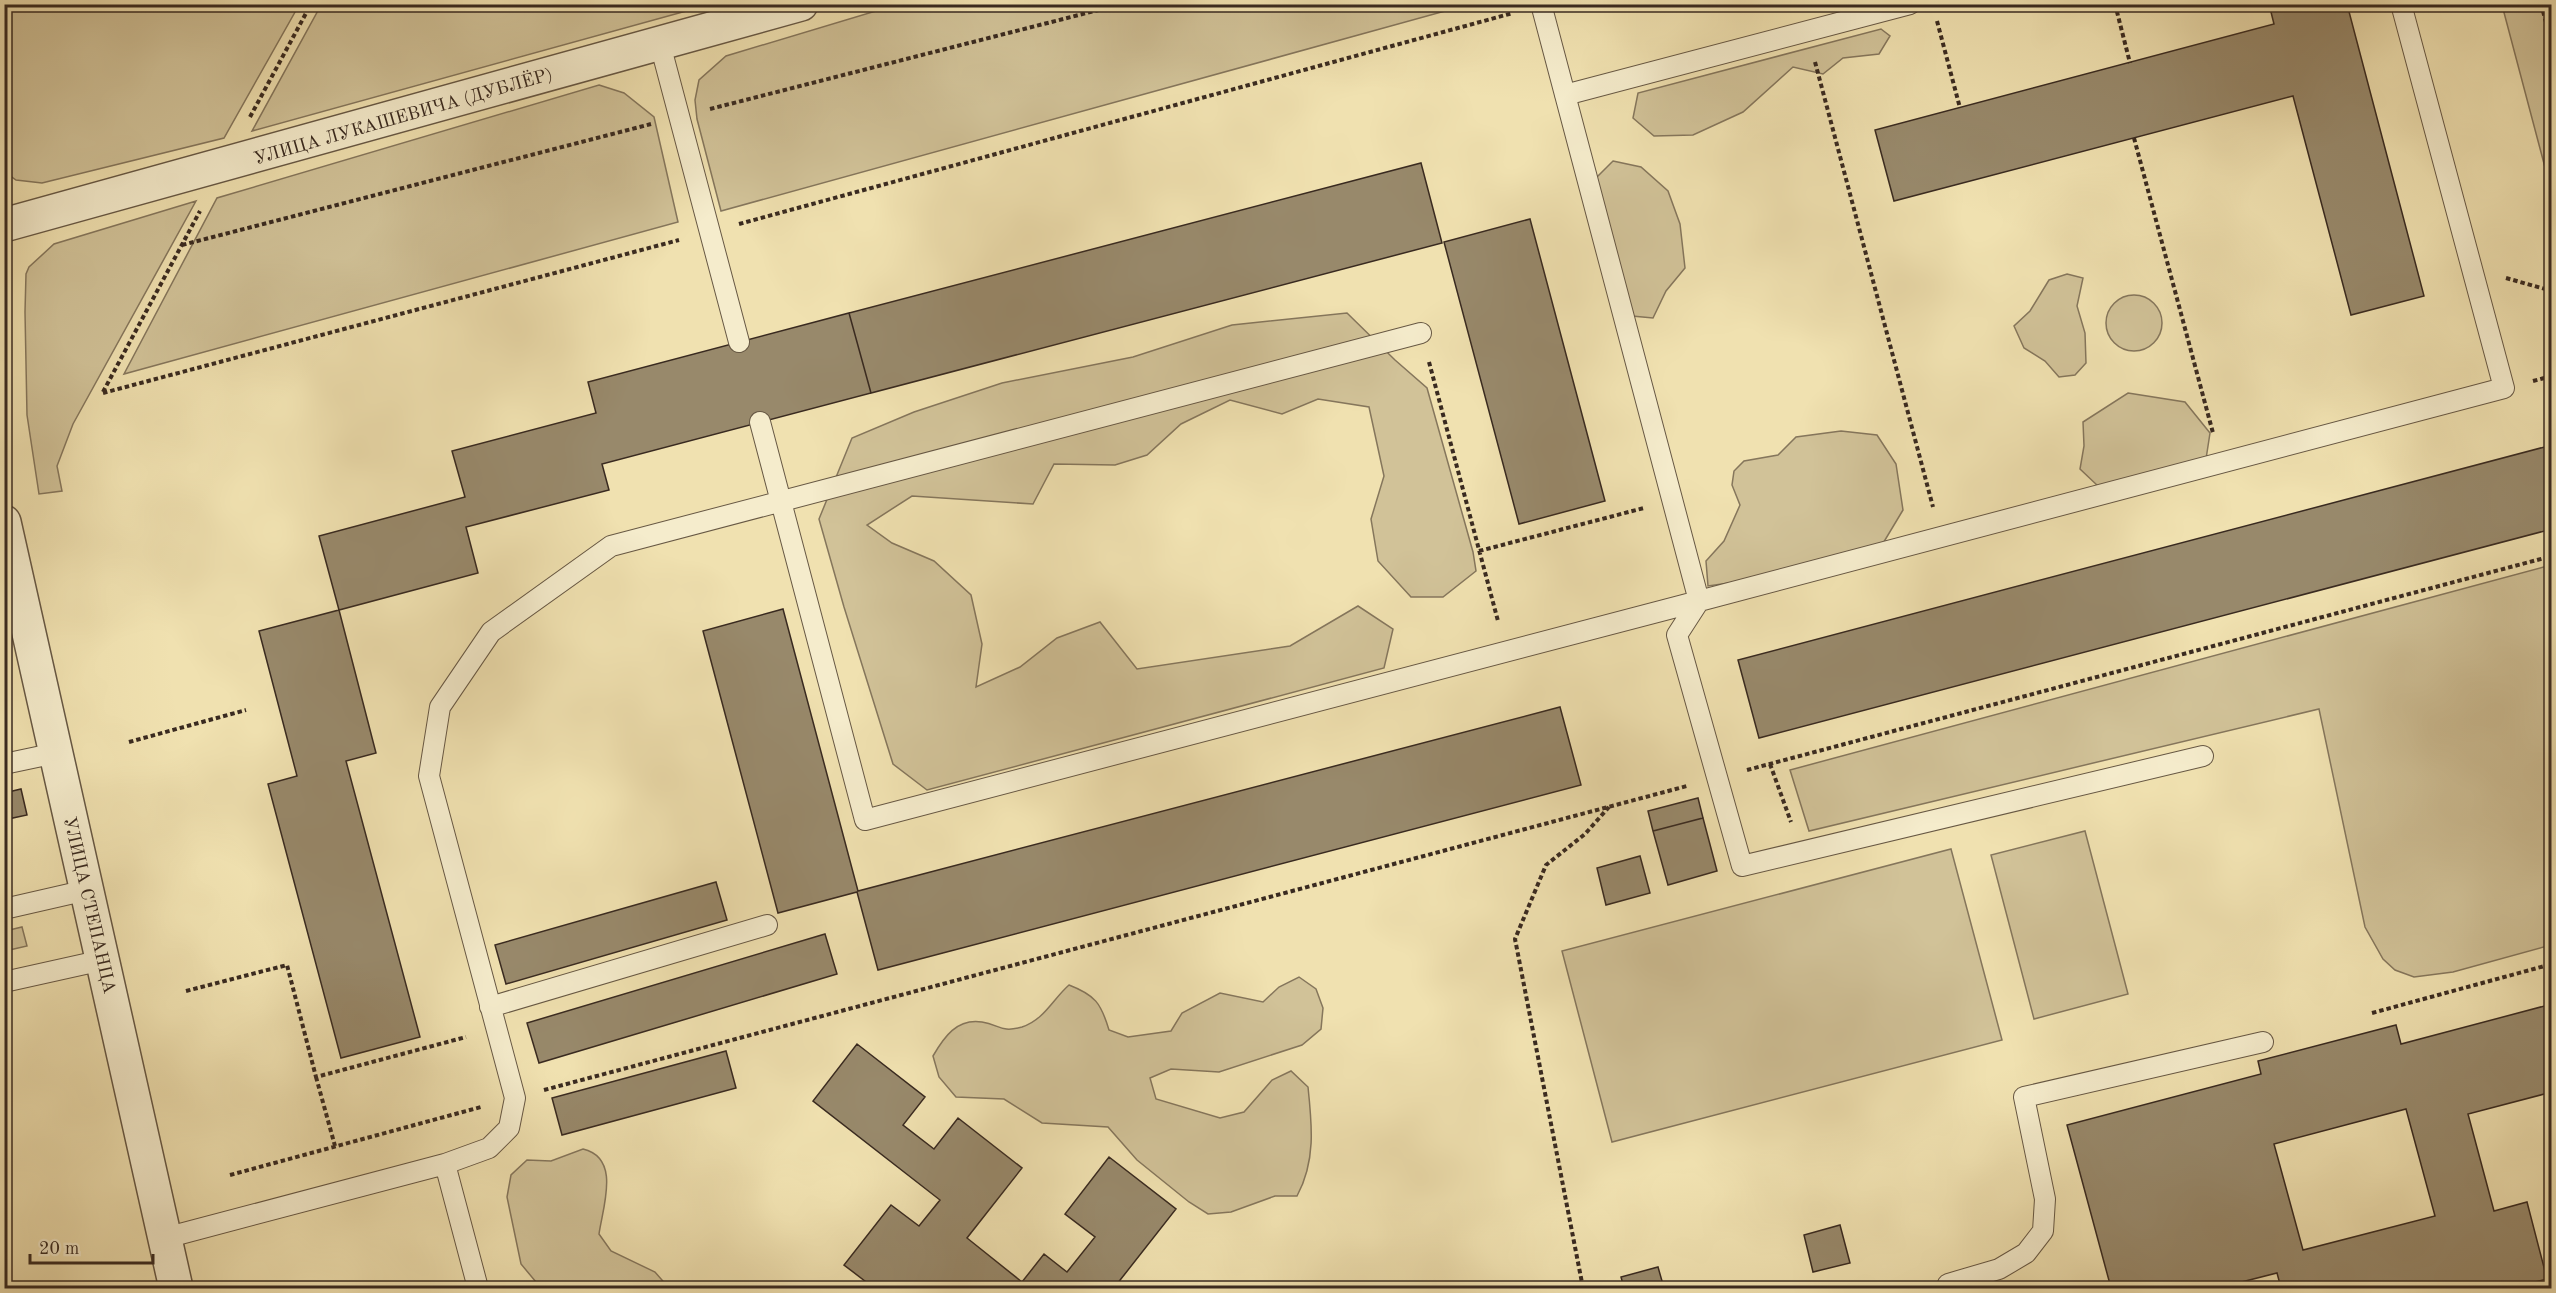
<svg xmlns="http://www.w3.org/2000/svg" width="2556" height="1293" font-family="'Old Standard TT',serif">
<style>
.green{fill:#d1c298;stroke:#85765c;stroke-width:1.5}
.building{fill:#98896b;stroke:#392a20;stroke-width:1.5;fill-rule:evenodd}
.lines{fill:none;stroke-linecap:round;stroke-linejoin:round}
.service-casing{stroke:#675844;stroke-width:22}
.tertiary-casing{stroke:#675844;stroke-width:36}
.path{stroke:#392a20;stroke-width:4;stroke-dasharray:4.5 3;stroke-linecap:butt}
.service{stroke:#f5eccc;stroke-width:20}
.tertiary{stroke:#f5eccc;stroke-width:33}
.labels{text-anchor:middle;stroke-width:4.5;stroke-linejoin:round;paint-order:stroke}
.street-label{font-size:18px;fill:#392a20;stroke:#f5eccc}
</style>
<rect width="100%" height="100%" fill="#f0e1b0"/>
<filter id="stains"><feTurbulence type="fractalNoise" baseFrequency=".00333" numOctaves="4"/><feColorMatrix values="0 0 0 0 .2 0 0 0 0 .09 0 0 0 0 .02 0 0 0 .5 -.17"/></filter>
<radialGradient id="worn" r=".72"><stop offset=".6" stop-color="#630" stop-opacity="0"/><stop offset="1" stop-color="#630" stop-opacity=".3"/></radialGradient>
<path class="green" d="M899,4H1467V5L721,211L697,119L695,100L699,80L726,56Z
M4,5L5,4L299,5L224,138L42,183L16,180L5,172Z
M321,5V4L708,5L252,131Z
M2502,5H2551V190Z
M1881,29L1890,36L1879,54L1843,58L1823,74L1793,67L1743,112L1693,135L1654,136L1633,118L1638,93Z
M599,85L624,93L654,117L678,222L124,374L217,198Z
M1613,161L1641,167L1668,191L1680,224L1685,268L1666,291L1653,318L1632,316L1596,178Z
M196,201L73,424L57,466L62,491L39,494L27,415L25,312L26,274L29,267L54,244Z
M2067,274L2083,278L2077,306L2085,333L2086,363L2075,375L2059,377L2045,361L2024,348L2014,326L2030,311L2049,280Z
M2106 323a28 28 0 1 1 56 0a28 28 0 1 1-56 0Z
M1347,313L1395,360L1427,388L1473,552L1476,571L1443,597H1411L1378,561L1371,519L1384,476L1369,407L1318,399L1282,414L1230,400L1181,424L1147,455L1115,465L1054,464L1033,504L912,496L867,525L892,543L934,561L971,595L982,644L976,687L1020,667L1057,638L1100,622L1137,669L1290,646L1358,606L1393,629L1384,668L927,790L893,764L844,607L819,519L852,438L914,412L1002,383L1133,357L1232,325Z
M2128,393L2185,402L2210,433L2206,459L2099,487L2080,469L2084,446L2083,422Z
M1841,431L1877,435L1896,464L1903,510L1882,545L1736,582L1708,586L1706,561L1724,541L1740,505L1732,485L1734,471L1744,461L1778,455L1796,437Z
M2551,565V945L2453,972L2414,977L2395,970L2383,959L2365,927L2319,709L1809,831L1790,770Z
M2085,831L2128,994L2034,1019L1991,855Z
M1951,849L2002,1040L1612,1142L1562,951Z
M22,927L27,946L5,951V931Z
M1299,977L1316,989L1323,1008L1321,1029L1302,1045L1219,1072L1171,1069L1150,1078L1156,1099L1220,1118L1244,1112L1272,1080L1291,1071L1308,1087C1312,1125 1316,1161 1297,1196H1275L1231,1212L1208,1214L1189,1202L1137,1160L1108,1127L1042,1123L1004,1099L956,1097L939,1077L933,1056C944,1037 957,1018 982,1022C1000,1025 1001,1033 1022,1027C1044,1020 1053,999 1069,985C1095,995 1101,1003 1109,1030L1128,1037L1171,1031L1182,1013L1220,993L1263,1002L1279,987Z
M583,1149C621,1158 603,1206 599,1234L611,1251L655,1272L669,1288H541L521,1264L507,1197L511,1175L527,1160L551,1161Z"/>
<path class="building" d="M2269,4H2347L2424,296L2351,315L2293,96L1894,201L1875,130L2274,24Z
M1421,163L1442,243L871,393L849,313Z
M1530,219L1605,501L1519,524L1444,242Z
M849,313L871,393L602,464L609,490L466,527L478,573L339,610L319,536L465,497L452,451L596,413L588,382Z
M2552,445V529L1759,738L1738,660Z
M783,609L858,891L1560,707L1581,785L878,970L857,892L778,913L703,631Z
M339,610L376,753L346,761L420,1037L341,1058L268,784L297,776L259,631Z
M21,789L27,815L8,819L4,793Z
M1698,798L1703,818L1653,831L1648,811Z
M1703,818L1717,871L1668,885L1653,831Z
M1640,856L1650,893L1606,905L1597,868Z
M716,882L727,920L506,984L495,945Z
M825,934L837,974L539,1063L527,1023Z
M2552,1004V1092L2468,1114L2494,1211L2527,1202L2547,1279L2511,1288H2281L2277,1273L2218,1288H2111L2067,1125L2261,1074L2258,1061L2396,1025L2401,1044ZM2406,1109L2435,1216L2303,1250L2274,1144Z
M857,1044L925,1097L903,1125L934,1149L958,1118L1022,1168L967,1238L1022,1282L1044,1254L1067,1272L1095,1237L1065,1214L1109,1157L1176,1209L1117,1284L1122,1288H874L844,1265L891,1205L919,1226L940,1200L813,1101Z
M726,1051L736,1088L562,1135L552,1098Z
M1840,1225L1850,1263L1813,1272L1804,1235Z
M1658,1267L1664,1288H1624L1621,1277Z"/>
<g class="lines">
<defs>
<path id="service" d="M1541,4L1699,601L2504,388L2401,4
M660,44L739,342
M1565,95L1910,4
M760,422L865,820L1699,601
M1699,601L1677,635L1742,866L2203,756
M4,764L56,753
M4,909L87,890
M4,982L103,960
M490,1007L767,925
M445,1164L478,1288
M165,1238L445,1164L489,1148L509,1128L515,1098L429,776L440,707L491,632L611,546L1421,333
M1949,1288L1948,1284L1999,1269L2026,1253L2043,1231L2045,1199L2024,1097L2263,1042"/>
<path id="tertiary" d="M4,225L801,4
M4,522L176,1288"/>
</defs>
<use href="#service" class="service-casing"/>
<use href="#tertiary" class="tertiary-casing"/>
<path class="path" d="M2115,4L2130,63
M2541,4L2552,44
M1940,9L1958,4
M1937,21L1960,108
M1815,62L1933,507
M710,109L1122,4
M250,117L311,4
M2134,138L2213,433
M739,224L1513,13
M182,245L651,124
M2506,278L2552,291
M1429,362L1498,621
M2533,381L2552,376
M103,392L200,211
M103,393L679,240
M1479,551L1644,508
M129,742L246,710
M1770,764L1791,822
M1747,770L2552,556
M186,991L287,965L316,1077L466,1037
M2372,1013L2552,964
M316,1077L335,1146
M544,1090L1687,786
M230,1175L481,1107
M1583,1288L1515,939L1546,865L1585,834L1609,807"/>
<use href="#service" class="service"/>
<use href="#tertiary" class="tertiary"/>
</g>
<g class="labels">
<g class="street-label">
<text transform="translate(403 116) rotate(-16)" y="6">УЛИЦА ЛУКАШЕВИЧА (ДУБЛЁР)</text>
<text transform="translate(90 905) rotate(77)" y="6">УЛИЦА СТЕПАНЦА</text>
</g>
</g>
<rect width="2556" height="1293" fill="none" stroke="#f0e1b0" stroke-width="24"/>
<rect x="6" y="6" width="2544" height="1281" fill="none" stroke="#392a20" stroke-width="3"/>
<rect x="12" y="12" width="2532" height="1269" fill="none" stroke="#392a20" stroke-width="1.5"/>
<path d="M30 1254v9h123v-9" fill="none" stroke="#392a20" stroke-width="3"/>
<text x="39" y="1254" font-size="18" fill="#392a20" stroke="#f5eccc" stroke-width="4.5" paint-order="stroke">20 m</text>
<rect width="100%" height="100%" filter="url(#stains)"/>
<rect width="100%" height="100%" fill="url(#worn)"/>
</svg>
